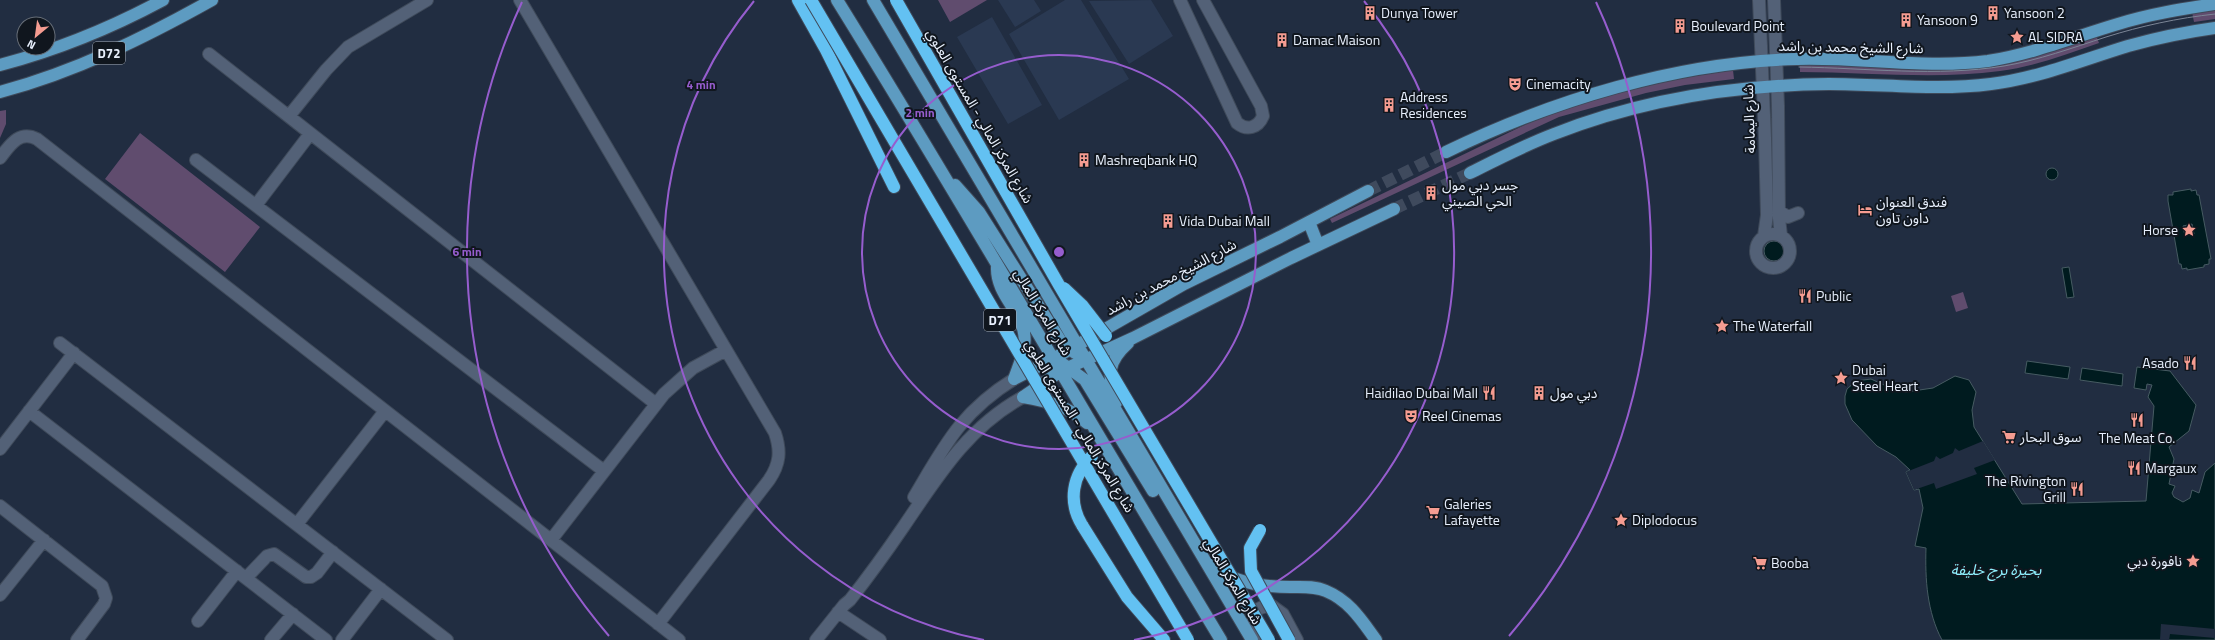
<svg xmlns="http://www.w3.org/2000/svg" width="2215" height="640" font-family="'Titillium Web','Noto Sans Arabic',sans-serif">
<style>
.built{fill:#2a3952}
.green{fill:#604c6e}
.water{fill:#001b1f;stroke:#465b62;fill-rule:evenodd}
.pier{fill:#212d41}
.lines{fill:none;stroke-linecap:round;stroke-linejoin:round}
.major-tunnel{stroke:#3f4a5d;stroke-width:12;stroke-dasharray:12 6;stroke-linecap:butt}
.minor-casing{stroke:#3f4a5a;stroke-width:14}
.major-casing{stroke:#3f4a5a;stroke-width:14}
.highway-casing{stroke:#3f4a5a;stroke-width:14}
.minor{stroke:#536177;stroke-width:12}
.major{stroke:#5d9bc1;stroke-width:12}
.highway{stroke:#63c1f2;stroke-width:12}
.tram{stroke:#7b8596;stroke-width:1}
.highway-bridge-casing{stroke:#3f4a5a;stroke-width:14;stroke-linecap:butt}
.highway-bridge{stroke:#63c1f2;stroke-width:12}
.ring{fill:none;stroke:#965dce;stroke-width:2}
.labels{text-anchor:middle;stroke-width:4;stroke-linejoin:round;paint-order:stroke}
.shield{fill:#10161e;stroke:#a7afba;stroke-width:1}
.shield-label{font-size:13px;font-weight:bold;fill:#e8f0fd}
.poi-label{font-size:14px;fill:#e8f0fd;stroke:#10161e;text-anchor:start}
.street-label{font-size:14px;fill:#e8f0fd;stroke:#10161e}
.water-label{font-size:15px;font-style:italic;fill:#8ff0fe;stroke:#10161e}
.centre{fill:#965dce;stroke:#10161e;stroke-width:2}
.ring-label{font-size:12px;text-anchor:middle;font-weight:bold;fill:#965dce;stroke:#10161e;stroke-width:4;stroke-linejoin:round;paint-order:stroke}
</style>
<rect width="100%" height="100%" fill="#212d41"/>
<path class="built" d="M998,0H1034L1041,11L1015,27Z
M1065,0H1081L1129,79L1059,120L1009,34Z
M1151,0L1173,36L1129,64L1089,1Z
M992,17L1042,105L1008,124L957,37Z"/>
<path class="green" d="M938,0H987L950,22Z
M2215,10V19L2194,22L2192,12Z
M2096,35L2099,43C2067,54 2034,67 2000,71C1934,80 1867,72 1800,72V62L1928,68Z
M1733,70L1734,79L1685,85L1646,93L1559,117L1332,223L1330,219L1543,116L1584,101L1657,82Z
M6,110V124L0,138V111Z
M140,133L260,227L225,272L105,179Z
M1963,292L1968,308L1956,312L1951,296Z"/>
<path class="water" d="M2046 174a6 6 0 1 1 12 0a6 6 0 1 1-12 0Z
M2191,189V191L2196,190L2197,195H2199L2211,259H2209V264L2204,265V267L2187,270V268L2182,269L2181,264H2179L2168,201V195H2173V192ZM2192,224L2194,234L2185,236L2183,226Z
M1764 251a10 10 0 1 1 20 0a10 10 0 1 1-20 0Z
M2069,267L2074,297L2067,298L2062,268Z
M2027,361L2070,367L2068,379L2025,373Z
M2137,367L2170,371L2196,405L2189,431L2169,447L2174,459L2169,484L2175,486L2172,493L2174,497L2183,502L2190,498L2192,490L2199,493L2205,472L2215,463V640H1942C1927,612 1925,579 1926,548L1915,546L1923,508L1919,489L1914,490L1906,472L1910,470L1896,457L1877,446L1852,420L1845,404V396L1847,389L1856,381L1871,379L1895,390L1906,392L1933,388L1955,376L1969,380L1976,392L1972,410L1974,427L2022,504L2146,501L2154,406L2148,397L2152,385L2147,384L2146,390L2134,388Z
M2082,368L2123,374L2122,386L2080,380Z"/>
<path class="pier" d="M1983,441L1995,460L1974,468L1977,474L1936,489L1934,483L1914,490L1906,472L1934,461L1936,456L1940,459L1953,453L1955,448L1959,451Z
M2161,624L2215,629V638L2170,634L2169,640H2160Z"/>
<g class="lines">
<path class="major-tunnel" d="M1368,191L1446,152
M1394,209L1470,173"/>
<defs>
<path id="minor" d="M520,0L775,433C781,451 780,464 769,480L658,624
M1180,0L1237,123C1247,131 1258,128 1263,116L1261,106L1203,0
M1759,0L1765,138L1767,215L1764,236
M1774,0L1778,106L1779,218L1781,236
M209,54L656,404
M289,116L326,70L348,47L427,0
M0,158C10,145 19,130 37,139L679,640
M196,160L604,471
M256,205L310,134
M1779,211L1788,217L1798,213
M1756 251a17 17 0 1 1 34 0a17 17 0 1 1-34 0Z
M60,343L447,640
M29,411L326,640
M0,449L74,353
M914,497C945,445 961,412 1014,379
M0,506L102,586L106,598L104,604L77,640
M297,524L385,411
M551,540L664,394L693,368L726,350
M246,578L267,556L274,554L306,577H311L317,573L333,552
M0,595L44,540
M838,612L880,640
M198,621L237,571
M271,640L293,614
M342,640L381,589
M816,640L844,605L850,600C869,576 887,551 904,526C938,476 968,427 1023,397
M1256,640C1250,623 1248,606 1272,606L1283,614L1297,640"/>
<path id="major" d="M837,0C968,211 1092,427 1221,640
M873,0L1252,640
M0,65C57,50 111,28 163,0
M0,92C75,72 144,38 212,0
M1446,152C1553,100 1678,62 1797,59C1861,57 1925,69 1988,61C2033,54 2074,37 2118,24C2150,14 2182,9 2215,4
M1470,173C1498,159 1525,145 1554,134C1643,99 1734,85 1829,84C1884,84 1937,91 1991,84C2039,78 2082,60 2128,46C2157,38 2186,32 2215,28
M955,185L979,212L1060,340L1075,353
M1309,222L1318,245
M997,267C996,294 1020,309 1024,333C1027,348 1019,365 1014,379
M1063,364L1085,380L1153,491
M1014,379L1053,359L1184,284L1280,237L1368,191
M1023,397L1061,371L1133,338L1291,258L1394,209
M1023,397C1047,401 1068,406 1087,423
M1116,403C1109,375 1105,364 1128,343
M1208,564C1231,582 1261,587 1290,587C1302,587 1315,586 1326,591C1350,601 1362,621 1376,640"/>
<path id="highway" d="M798,0L826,50L894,187
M1082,525L1127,597L1164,640"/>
</defs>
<use href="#minor" class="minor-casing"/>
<use href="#major" class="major-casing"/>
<use href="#highway" class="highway-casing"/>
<use href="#minor" class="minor"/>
<use href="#major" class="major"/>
<use href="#highway" class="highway"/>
<path class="tram" d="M1799,67C1867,68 1937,77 2004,66C2039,60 2072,48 2106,37C2141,26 2178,18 2215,14"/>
<defs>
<path id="highway-bridge" d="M811,0L1188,640
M896,0L1059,285L1269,640
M1064,288L1082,305L1106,336
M1082,525C1068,502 1072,475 1092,456
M1260,530L1250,548L1251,571L1289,640"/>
</defs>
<use href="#highway-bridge" class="highway-bridge-casing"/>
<use href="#highway-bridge" class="highway-bridge"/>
</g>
<g class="ring">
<circle cx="1059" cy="252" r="197"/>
<path d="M984 640A395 395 0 0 1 754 1M1364 1A395 395 0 0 1 1134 640"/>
<path d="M609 636A592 592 0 0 1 522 2M1596 2A592 592 0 0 1 1509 636"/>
</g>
<defs>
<symbol id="building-bare" viewBox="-9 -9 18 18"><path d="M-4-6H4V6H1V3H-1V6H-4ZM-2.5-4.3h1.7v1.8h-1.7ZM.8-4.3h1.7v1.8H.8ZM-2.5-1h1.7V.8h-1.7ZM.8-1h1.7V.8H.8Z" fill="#f59c91" stroke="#10161e" stroke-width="2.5" paint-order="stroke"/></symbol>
<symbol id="sight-bare" viewBox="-9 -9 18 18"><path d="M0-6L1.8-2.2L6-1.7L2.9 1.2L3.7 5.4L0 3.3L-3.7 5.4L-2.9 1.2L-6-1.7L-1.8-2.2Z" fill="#f59c91" stroke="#10161e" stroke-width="2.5" paint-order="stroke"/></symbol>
<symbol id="theatre-bare" viewBox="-9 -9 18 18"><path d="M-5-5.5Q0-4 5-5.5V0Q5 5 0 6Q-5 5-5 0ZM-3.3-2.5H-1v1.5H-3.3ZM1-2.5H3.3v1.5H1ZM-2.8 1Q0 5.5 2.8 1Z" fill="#f59c91" stroke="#10161e" stroke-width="2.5" paint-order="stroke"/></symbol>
<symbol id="hotel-bare" viewBox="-9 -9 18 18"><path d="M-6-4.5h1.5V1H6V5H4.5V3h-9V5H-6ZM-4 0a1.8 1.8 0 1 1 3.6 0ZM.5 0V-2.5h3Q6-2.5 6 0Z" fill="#f59c91" stroke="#10161e" stroke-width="2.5" paint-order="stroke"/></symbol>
<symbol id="restaurant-bare" viewBox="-9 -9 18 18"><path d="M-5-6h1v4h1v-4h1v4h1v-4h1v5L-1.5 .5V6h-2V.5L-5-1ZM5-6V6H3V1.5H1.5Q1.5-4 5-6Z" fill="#f59c91" stroke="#10161e" stroke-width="2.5" paint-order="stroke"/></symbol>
<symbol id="supermarket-bare" viewBox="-9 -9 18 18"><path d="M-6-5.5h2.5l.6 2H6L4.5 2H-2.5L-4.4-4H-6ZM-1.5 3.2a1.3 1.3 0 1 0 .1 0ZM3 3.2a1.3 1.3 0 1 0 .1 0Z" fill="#f59c91" stroke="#10161e" stroke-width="2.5" paint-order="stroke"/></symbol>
</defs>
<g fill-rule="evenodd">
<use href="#building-bare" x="1360" y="3" width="20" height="20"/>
<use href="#building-bare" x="1983" y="3" width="20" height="20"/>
<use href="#building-bare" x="1896" y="10" width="20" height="20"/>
<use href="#building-bare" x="1670" y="16" width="20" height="20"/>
<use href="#sight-bare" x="2007" y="27" width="20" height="20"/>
<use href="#building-bare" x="1272" y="30" width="20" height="20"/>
<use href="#theatre-bare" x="1505" y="74" width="20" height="20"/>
<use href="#building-bare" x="1379" y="95" width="20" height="20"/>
<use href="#building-bare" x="1074" y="150" width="20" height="20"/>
<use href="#building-bare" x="1421" y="183" width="20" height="20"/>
<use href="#hotel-bare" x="1855" y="200" width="20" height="20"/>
<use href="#building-bare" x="1158" y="211" width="20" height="20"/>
<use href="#sight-bare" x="2179" y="220" width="20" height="20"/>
<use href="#restaurant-bare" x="1795" y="286" width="20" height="20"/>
<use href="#sight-bare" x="1712" y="316" width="20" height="20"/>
<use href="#restaurant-bare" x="2180" y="353" width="20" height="20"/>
<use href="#sight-bare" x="1831" y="368" width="20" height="20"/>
<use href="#restaurant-bare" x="1479" y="383" width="20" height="20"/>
<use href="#building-bare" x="1529" y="383" width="20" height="20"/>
<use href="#theatre-bare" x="1401" y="406" width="20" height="20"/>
<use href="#restaurant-bare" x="2127" y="410" width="20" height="20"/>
<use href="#supermarket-bare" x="1999" y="427" width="20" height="20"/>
<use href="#restaurant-bare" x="2124" y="458" width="20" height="20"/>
<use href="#restaurant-bare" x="2067" y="479" width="20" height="20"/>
<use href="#supermarket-bare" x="1423" y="502" width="20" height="20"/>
<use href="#sight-bare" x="1611" y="510" width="20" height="20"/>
<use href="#sight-bare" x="2183" y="551" width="20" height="20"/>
<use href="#supermarket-bare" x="1750" y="553" width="20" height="20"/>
</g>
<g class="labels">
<g class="shield">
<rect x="93" y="42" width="32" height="22" rx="3"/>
<rect x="984" y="309" width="32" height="22" rx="3"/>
</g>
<g class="shield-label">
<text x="109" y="58">D72</text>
<text x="1000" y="325">D71</text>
</g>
<g class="poi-label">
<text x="1381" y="18">Dunya Tower</text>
<text x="2004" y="18">Yansoon 2</text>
<text x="1917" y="25">Yansoon 9</text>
<text x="1691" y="31">Boulevard Point</text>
<text x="2028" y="42">AL SIDRA</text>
<text x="1293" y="45">Damac Maison</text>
<text x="1526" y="89">Cinemacity</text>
<text x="1400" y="102">Address<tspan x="1400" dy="16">Residences</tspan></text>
<text x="1095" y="165">Mashreqbank HQ</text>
<text x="1442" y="190">جسر دبي مول<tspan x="1442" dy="16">الحي الصيني</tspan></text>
<text x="1876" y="207">فندق العنوان<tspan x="1876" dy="16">داون تاون</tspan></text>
<text x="1179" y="226">Vida Dubai Mall</text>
<text x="2178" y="235" text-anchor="end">Horse</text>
<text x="1816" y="301">Public</text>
<text x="1733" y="331">The Waterfall</text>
<text x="2179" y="368" text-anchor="end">Asado</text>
<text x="1852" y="375">Dubai<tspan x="1852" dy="16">Steel Heart</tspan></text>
<text x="1478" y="398" text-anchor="end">Haidilao Dubai Mall</text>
<text x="1550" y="398">دبي مول</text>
<text x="1422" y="421">Reel Cinemas</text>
<text x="2020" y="442">سوق البحار</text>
<text x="2137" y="443" text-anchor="middle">The Meat Co.</text>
<text x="2145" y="473">Margaux</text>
<text x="2066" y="486" text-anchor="end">The Rivington<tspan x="2066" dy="16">Grill</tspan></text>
<text x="1444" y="509">Galeries<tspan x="1444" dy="16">Lafayette</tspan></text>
<text x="1632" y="525">Diplodocus</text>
<text x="2182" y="566" text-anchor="end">نافورة دبي</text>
<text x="1771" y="568">Booba</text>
</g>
<g class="street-label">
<text transform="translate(1851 47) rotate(1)" y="5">شارع الشيخ محمد بن راشد</text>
<text transform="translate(980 116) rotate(60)" y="5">شارع المركز المالي - المستوى العلوي</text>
<text transform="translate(1749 119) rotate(-92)" y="5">شارع اليمامة</text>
<text transform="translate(1171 277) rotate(-28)" y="5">شارع الشيخ محمد بن راشد</text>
<text transform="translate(1043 312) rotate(59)" y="5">شارع المركز المالي</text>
<text transform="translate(1080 426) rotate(59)" y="5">شارع المركز المالي - المستوى العلوي</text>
<text transform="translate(1233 581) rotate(59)" y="5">شارع المركز المالي</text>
</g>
<g class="water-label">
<text x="1996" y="575">بحيرة برج خليفة</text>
</g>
</g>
<circle cx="1059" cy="252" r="6" class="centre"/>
<g class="ring-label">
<text x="701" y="89">4 min</text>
<text x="920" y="117">2 min</text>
<text x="467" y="256">6 min</text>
</g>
<g transform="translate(36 36) rotate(209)"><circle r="19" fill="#10161e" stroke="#666d77"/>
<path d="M0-3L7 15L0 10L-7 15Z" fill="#f59c91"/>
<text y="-6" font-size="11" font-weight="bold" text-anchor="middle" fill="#e8f0fd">N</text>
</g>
</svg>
